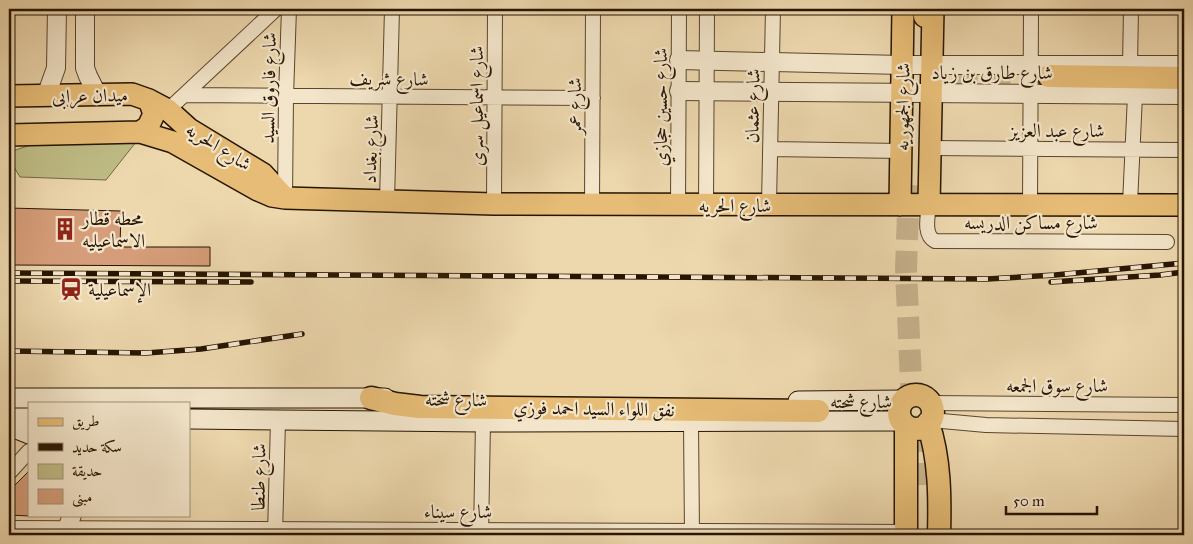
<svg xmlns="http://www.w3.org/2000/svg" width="1193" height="544" font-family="'IM FELL Great Primer',Amiri,serif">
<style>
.green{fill:#bfbc85;stroke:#736844}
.building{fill:#d59d79;stroke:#271503}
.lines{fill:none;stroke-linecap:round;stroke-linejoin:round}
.trunk-tunnel{stroke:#c5b08b;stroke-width:22;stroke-dasharray:22 11;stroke-linecap:butt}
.minor-casing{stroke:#58462e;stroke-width:16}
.tertiary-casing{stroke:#58462e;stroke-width:20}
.secondary-casing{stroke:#271503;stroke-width:21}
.primary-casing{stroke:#271503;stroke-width:24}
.trunk-casing{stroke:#271503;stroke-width:25}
.minor{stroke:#f3e5ca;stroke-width:14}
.tertiary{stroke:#f3e5ca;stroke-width:18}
.secondary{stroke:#f3e5ca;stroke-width:19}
.primary{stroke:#e6bc76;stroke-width:21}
.trunk{stroke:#e6bc76;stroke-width:22}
.rail-casing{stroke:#271503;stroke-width:5.5}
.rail{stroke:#f3e5ca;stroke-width:4;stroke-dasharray:11;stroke-linecap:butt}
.labels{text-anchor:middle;stroke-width:4.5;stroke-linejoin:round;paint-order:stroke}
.street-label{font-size:19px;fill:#271503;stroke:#f3e5ca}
.poi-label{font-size:19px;fill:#271503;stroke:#f3e5ca;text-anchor:start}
</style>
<rect width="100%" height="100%" fill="#edd7ad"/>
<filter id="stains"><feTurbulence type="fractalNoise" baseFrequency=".004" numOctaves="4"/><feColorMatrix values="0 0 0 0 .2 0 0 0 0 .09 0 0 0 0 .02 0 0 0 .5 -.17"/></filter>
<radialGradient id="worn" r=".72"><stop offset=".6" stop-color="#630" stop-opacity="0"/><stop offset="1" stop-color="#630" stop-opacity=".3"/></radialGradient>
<path class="green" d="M40,142H136L106,180L20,177L9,159V152Z"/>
<path class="building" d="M9,208L121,211L120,247H210V266L9,265Z
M29,471V516L9,515V491Z"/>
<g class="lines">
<path class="trunk-tunnel" d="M923,79L943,75L1049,76
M909,185L906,270L914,448
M818,411C846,411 889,417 912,401
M924,430L926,487"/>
<defs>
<path id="minor" d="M1130,65L1131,9
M184,95L593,98
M168,110L276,9
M930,148L1184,150
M770,149L901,151
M285,198L286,96L289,9
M387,201L392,9
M494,204L495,9
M592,204L593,9
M769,204L773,9
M929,204C928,216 923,235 935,241L1167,242
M1030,204L1031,9
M1130,204L1135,95
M678,205L679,9
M706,205L707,9
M930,403L1184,405
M931,420L986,425L1184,429
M691,422L692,535
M9,473L29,451
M9,528L906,532
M275,535L278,420
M481,535L483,422"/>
<path id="tertiary" d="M85,9V68L88,76L97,94
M679,60L902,65H1184
M679,91L1184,95
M46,96L56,68L57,9
M67,535V529L72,515"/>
<path id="secondary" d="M9,398H385
M798,401L904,400
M9,418H29
M189,419L483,422L902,421
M9,426L29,434"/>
<path id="primary" d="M9,96L132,94L149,100L154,114L148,127L140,132L9,135
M149,100L168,110L189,129L263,174L285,198
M140,132L173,142L258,190L272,196L285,198L494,204L1184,205
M929,204L933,9
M900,205L903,9"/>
<path id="trunk" d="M925,16V9
M1049,76L1184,78
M899 412a17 17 0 1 1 34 0a17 17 0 1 1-34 0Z
M371,398L395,404L420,407L818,411
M928,423C940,459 940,498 939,535
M906,426V535"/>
</defs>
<use href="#minor" class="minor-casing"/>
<use href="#tertiary" class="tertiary-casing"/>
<use href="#secondary" class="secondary-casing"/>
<use href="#primary" class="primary-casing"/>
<use href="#trunk" class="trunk-casing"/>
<use href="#minor" class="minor"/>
<use href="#tertiary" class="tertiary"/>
<use href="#secondary" class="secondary"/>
<use href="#primary" class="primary"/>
<use href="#trunk" class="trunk"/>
<defs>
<path id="rail" d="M9,273L987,279L1055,275L1184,263
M9,281L251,282
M1051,282L1160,275L1184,272
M9,351L146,353L201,349L302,334"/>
</defs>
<use href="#rail" class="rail-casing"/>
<use href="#rail" class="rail"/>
</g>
<defs>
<symbol id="building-bare" viewBox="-9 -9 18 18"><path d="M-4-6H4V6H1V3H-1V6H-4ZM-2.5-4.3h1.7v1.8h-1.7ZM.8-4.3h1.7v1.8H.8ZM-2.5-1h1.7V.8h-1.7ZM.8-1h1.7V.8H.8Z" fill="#8f2418" stroke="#f3e5ca" stroke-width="2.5" paint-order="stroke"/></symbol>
<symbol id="station-bare" viewBox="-9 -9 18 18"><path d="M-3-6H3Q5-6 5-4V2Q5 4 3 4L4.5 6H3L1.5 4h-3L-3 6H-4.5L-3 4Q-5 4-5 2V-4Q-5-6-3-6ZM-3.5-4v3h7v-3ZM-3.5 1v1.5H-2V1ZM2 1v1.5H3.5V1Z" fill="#8f2418" stroke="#f3e5ca" stroke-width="2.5" paint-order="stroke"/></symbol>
</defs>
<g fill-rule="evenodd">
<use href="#building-bare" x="49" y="213" width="32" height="32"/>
<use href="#station-bare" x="55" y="273" width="32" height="32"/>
</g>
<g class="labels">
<g class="street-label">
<text x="992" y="79">شارع طارق بن زياد</text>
<text transform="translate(389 78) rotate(1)" y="7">شارع شريف</text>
<text transform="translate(268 88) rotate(-89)" y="7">شارع فاروق السيد</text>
<text transform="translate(90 95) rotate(-1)" y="7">ميدان عرابى</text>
<text transform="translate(476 106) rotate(-90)" y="7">شارع اسماعيل سرى</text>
<text transform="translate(574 106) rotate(-90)" y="7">شارع عمر</text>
<text transform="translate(752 106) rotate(-89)" y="7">شارع عثمان</text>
<text transform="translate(660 107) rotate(-90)" y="7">شارع حسين حجازي</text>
<text transform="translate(902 107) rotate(-89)" y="7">شارع الجمهوريه</text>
<text x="1057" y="137">شارع عبد العزيز</text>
<text transform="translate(219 146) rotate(32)" y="7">شارع الحريه</text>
<text transform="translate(370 149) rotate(-88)" y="7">شارع بغداد</text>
<text x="735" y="212">شارع الحريه</text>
<text x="1031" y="229">شارع مساكن الدريسه</text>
<text x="1057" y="392">شارع سوق الجمعه</text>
<text transform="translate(456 399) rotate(1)" y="7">شارع شحته</text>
<text x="861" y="408">شارع شحته</text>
<text transform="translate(594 408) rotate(1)" y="7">نفق اللواء السيد احمد فوزي</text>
<text transform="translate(258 477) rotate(-89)" y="7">شارع طنطا</text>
<text x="458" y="518">شارع سيناء</text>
</g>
<g class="poi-label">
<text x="82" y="225">محطه قطار<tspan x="82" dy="22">الاسماعيليه</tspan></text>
<text x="88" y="296">الإسماعيلية</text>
</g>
</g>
<rect width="1193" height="544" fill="none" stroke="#edd7ad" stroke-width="30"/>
<rect x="10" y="10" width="1173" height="524" fill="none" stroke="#271503" stroke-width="2.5"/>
<rect x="15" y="15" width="1163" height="514" fill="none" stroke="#271503"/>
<rect x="28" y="402" width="162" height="115" fill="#f3e5ca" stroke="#a1927a"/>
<rect x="38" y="418" width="25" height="8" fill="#e6bc76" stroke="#a1927a"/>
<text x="72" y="426" font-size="15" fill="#271503">طريق</text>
<rect x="38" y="443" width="25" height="8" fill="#271503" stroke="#a1927a"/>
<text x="72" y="452" font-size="15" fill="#271503">سكة حديد</text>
<rect x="38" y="464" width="25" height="15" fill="#bfbc85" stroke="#a1927a"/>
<text x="72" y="476" font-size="15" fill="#271503">حديقة</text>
<rect x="38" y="489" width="25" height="15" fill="#d59d79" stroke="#a1927a"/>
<text x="72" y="502" font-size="15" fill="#271503">مبنى</text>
<path d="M1006 506v8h91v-8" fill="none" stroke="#271503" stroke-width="2.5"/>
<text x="1013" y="506" font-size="15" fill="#271503" stroke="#f3e5ca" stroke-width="4" paint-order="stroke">50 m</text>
<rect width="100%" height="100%" filter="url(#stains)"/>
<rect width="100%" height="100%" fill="url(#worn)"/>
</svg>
